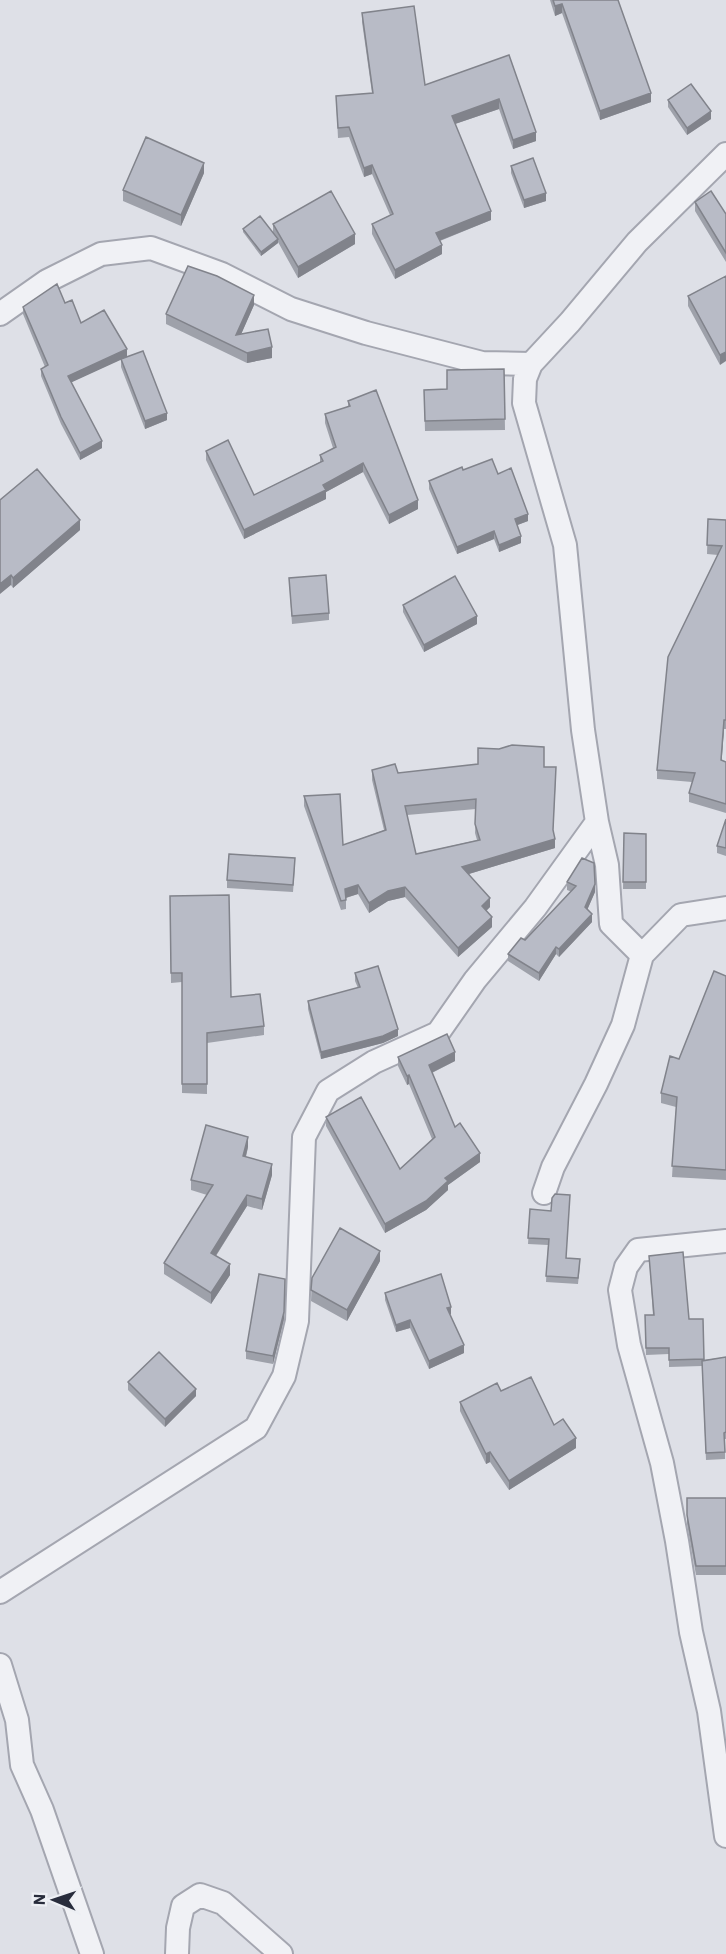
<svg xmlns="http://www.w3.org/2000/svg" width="726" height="1954" font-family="'IBM Plex Sans',sans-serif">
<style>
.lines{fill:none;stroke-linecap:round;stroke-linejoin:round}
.street-casing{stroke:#a4a6b0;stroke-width:26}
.street{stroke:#f0f1f5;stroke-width:22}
.wall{fill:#9ea1aa;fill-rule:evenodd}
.shaded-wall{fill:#81838b}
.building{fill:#b8bbc6;stroke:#81838b;stroke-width:1.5;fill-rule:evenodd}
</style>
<rect width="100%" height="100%" fill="#dee0e7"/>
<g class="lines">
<defs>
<path id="street" d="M0,314L47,281L101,254L151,248L222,274L291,309L366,333L482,363L531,364
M642,955L611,924L607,865L597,822L583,730L565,545L524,403L525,379L531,364L570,322L637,242L726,154
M544,1193L553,1167L596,1084L623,1025L642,955L681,915L726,908
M726,1241L638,1250L626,1267L620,1290L629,1345L662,1463L677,1541L691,1632L709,1711L726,1836
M0,1592L256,1428L284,1376L297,1321L304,1137L328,1091L374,1062L438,1033L475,980L535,908L597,822
M0,1665L17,1720L22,1765L42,1810L92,1954
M177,1954L178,1928L183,1906L200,1895L223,1903L281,1954"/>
</defs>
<use href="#street" class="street-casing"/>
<use href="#street" class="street"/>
</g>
<path class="wall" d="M550,0H611L651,102L600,120L562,13L555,16Z
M362,13L425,85L509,55L536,141L513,149L499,109L455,124L491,220L440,241L442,254L395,279L372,234V224L390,215L372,174L364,177L349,137L338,138L336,96L372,93L362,22Z
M668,100L711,119L687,135L668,107Z
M511,166L546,201L524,208L511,173Z
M204,173L181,226L123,201V190Z
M695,202L726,214V262L695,211Z
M273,224L355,244L298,278L278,242V243L261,256L243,232V229L273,234Z
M726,276L720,365L688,306V296Z
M65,303L81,323L127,357L167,420L145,429L121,367V359L71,382L102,448L80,460L61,424L41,376V369L45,367L23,314V307Z
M254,305L241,334L272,358L247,363L166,324V314Z
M504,369L505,430L425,431L424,390L447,389Z
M348,401L418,509L389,524L363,472L326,492V499L244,539L206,460V451L254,495L320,462V455L333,448L325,423V414L348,407Z
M463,470L498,474L528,521L517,525L521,543L499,552L494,539L457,554L429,489V481Z
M0,500L80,530L13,588L11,585Z
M708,519L726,520V729H724L721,760L726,762V813L689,802V793L692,782L657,779V770L718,555L707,554Z
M289,578L329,613V620L292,624Z
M403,605L477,624L424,652L403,612Z
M544,767L556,776L553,831L555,848L469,874L490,907L486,911L492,927L458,957L405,897L388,901L369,913L358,894L346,898V909L341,910L304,806V796L343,845L384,830L372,780V770L398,773ZM476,809L475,833L477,840L416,854L407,815Z
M726,819V856L717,853V846Z
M624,833L646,834V889H623Z
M295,866L293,892L227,888V880Z
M567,882L595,892L587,910L592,922L559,957L556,954L539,981L508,961V954L525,940L572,892L567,890Z
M170,896L231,997L264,1026V1035L207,1043V1094L182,1093V982L171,983Z
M355,973L398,1036L383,1043L321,1059L308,1009V1001L358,988L355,981Z
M726,976V1180L672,1177L676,1107L661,1103V1093Z
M398,1057L455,1061L432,1073L455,1127L480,1162L448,1185V1190L426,1210L385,1233L326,1126V1117L400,1169L432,1139L409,1084L407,1085L398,1066Z
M248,1147L246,1157L272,1175L262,1210L247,1206L216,1256L230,1275L211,1304L164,1274V1263L207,1195L191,1190V1180Z
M530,1209L567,1258L580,1265L578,1284L546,1282L548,1245L528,1244Z
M649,1256L689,1319H703L704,1360L726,1357V1439H725V1459L706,1460L702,1366L669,1367V1354L646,1355L645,1315H653Z
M380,1261L347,1321L311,1301L312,1278Z
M385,1293L451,1314H450L464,1353L429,1369L410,1328L396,1332L385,1300Z
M284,1319L273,1364L246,1359V1351Z
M128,1382L196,1396L165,1427L128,1390Z
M501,1391L554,1425L576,1448L509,1490L490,1462L486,1464L460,1411V1402Z
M687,1498H726V1575H696L687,1524Z"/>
<path class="shaded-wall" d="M562,4V13L555,16V6Z
M651,93V102L600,120V111Z
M499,99V109L452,125V116Z
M711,111V119L687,135V128Z
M536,132V141L513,149V140Z
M204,163V173L181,226V215Z
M372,165V174L364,177V168Z
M546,193V201L524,208V200Z
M491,211V220L436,242V233Z
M355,234V244L298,278V267Z
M278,239V243L261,256V252Z
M442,245V254L395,279V270Z
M254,295V305L236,346V335Z
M272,347V358L247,363V353Z
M127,349V357L68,384V376Z
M726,352V361L720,365V355Z
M167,413V420L145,429V421Z
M102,441V448L80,460V453Z
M363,463V472L326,492V499L244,539V530L323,485Z
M418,500V509L389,524V515Z
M528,514V521L515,526V519Z
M80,520V530L13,588V578Z
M494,531V539L457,554V547Z
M521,536V543L499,552V545Z
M11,575V585L0,594V584Z
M477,616V624L424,652V645Z
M724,720V729L721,769V760Z
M555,839V848L462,876V867Z
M595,884V892L585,915V907Z
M358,885V894L345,898V889Z
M405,887V897L388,901L369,913V903L388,891Z
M490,898V907L482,915V906Z
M592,914V922L559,957V949Z
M492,917V927L458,957V948Z
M556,947V954L539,981V973Z
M398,1029V1036L383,1043L321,1059V1052Z
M455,1052V1061L429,1074V1065Z
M409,1075V1084L407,1085V1076Z
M248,1137V1147L243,1167V1156Z
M480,1153V1162L448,1185V1190L426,1210L385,1233V1224L445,1178Z
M272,1164V1175L262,1210V1199Z
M247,1195V1206L211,1263V1253Z
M380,1251V1261L347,1321V1310Z
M230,1264V1275L211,1304V1293Z
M285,1279L284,1319L273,1364V1356Z
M451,1307V1314L447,1315V1308Z
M410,1320V1328L396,1332V1325Z
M464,1345V1353L429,1369V1361Z
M196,1389V1396L165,1427V1419Z
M576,1438V1448L509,1490V1481Z
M490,1452V1462L486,1464V1454Z"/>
<path class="building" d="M553,0H618L651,93L600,111L562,4L555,6Z
M414,6L425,85L509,55L536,132L513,140L499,99L452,116L491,211L436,233L442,245L395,270L372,224L393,214L372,165L364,168L349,127L338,128L336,96L373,93L362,13Z
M691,84L711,111L687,128L668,100Z
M146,137L204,163L181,215L123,190Z
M533,158L546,193L524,200L511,166Z
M331,191L355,234L298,267L273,224Z
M711,191L726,214V253L695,202Z
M260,216L278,239L261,252L243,229Z
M188,266L217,276L254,295L236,335L268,329L272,347L247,353L166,314Z
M726,276V352L720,355L688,296Z
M57,284L65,303L72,300L81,323L104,310L127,349L68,376L102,441L80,453L61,417L41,369L48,365L23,307Z
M143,351L167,413L145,421L121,359Z
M504,369L505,419L425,421L424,390L447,389V370Z
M376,390L418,500L389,515L363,463L323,485L326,490L244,530L206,451L228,440L254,495L323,461L320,455L336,447L325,414L350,406L348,401Z
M492,459L498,474L511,468L528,514L515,519L521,536L499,545L494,531L457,547L429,481L462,467L463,470Z
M37,469L80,520L13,578L11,575L0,584V500Z
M708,519L726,520V720H724L721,760L726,762V804L689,793L695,773L657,770L668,657L722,546L707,545Z
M326,575L329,613L292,616L289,578Z
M455,576L477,616L424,645L403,605Z
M512,745L544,747V767H556L553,830L555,839L462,867L490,898L482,906L492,917L458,948L405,887L388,891L369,903L358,885L345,889L346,900L341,901L304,796L340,794L343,845L386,830L372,770L395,764L398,773L478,764V748L499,749ZM476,799L475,824L480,840L416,854L405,806Z
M726,819V848L717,846Z
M624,833L646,834V882H623Z
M229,854L295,858L293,885L227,880Z
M582,858L594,863L595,884L585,907L592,914L559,949L556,947L539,973L508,954L521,938L525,940L576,886L567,882Z
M229,895L231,997L260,994L264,1026L207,1033V1084H182V973H171L170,896Z
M378,966L398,1029L383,1036L321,1052L308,1001L360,987L355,973Z
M714,971L726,976V1170L672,1166L677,1097L661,1093L670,1056L679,1059Z
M447,1034L455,1052L429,1065L455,1127L460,1123L480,1153L445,1178L448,1181L426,1201L385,1224L326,1117L361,1097L400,1169L435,1137L409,1075L407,1076L398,1057Z
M206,1125L248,1137L243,1156L272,1164L262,1199L247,1195L211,1253L230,1264L211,1293L164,1263L213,1185L191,1180Z
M555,1194L570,1195L566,1258L580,1259L578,1278L546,1276L549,1239L528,1238L530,1209L551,1211L552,1198Z
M340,1228L380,1251L347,1310L311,1290L312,1278Z
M683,1252L689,1319H703L704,1359L669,1360V1348H646L645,1315H654L649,1256Z
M259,1274L285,1279L284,1312L273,1356L246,1351Z
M441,1274L451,1307L447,1308L464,1345L429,1361L410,1320L396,1325L385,1293Z
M159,1352L196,1389L165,1419L128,1382Z
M726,1357V1432L724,1433L725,1452L706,1453L702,1361Z
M531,1377L554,1425L563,1419L576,1438L509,1481L490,1452L486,1454L460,1402L497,1383L501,1391Z
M687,1498H726V1566H696L687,1515Z"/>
<g transform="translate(54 1900) rotate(272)" stroke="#edeff4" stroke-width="4.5" paint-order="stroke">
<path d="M0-4.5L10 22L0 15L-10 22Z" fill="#282c3c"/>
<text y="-9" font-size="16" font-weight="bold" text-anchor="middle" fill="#282c3c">N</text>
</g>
</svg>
